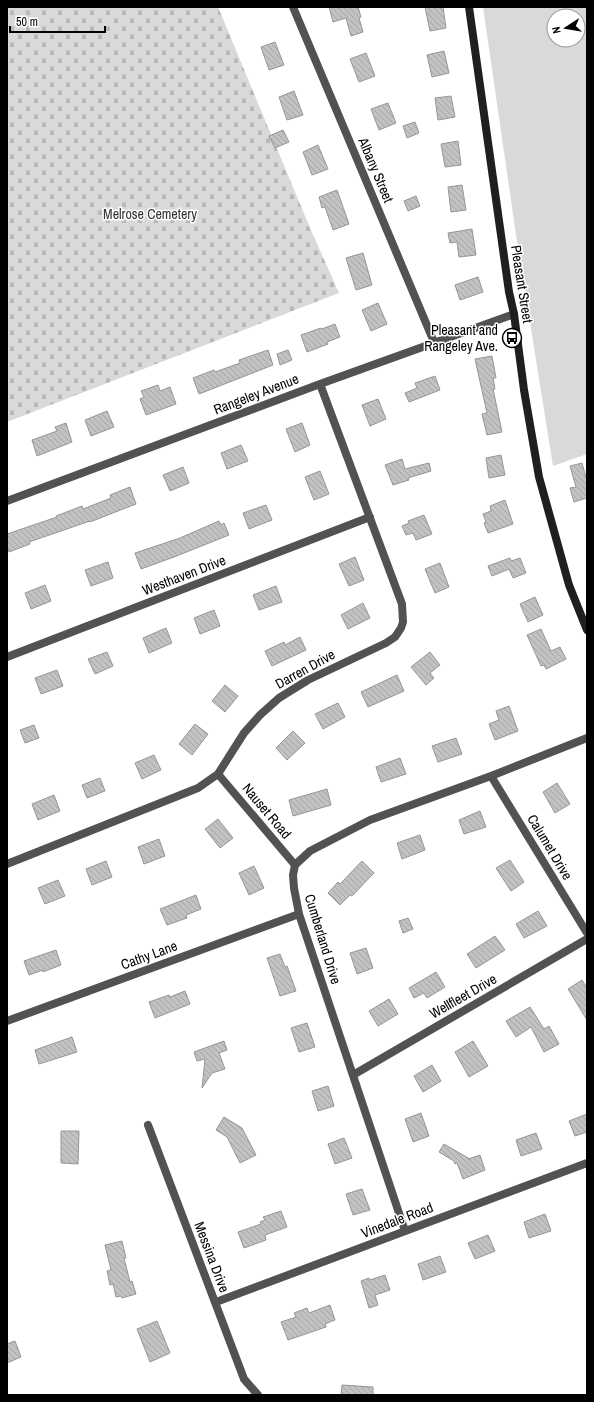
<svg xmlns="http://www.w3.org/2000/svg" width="594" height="1402" font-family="'Archivo Narrow',sans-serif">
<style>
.green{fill:#d9d9d9;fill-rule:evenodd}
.cemetery{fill:url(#cemetery-stones)}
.building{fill:url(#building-back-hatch);stroke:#969696}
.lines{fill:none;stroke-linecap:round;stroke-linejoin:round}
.minor{stroke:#525252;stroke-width:8}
.secondary{stroke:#1f1f1f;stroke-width:8}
.labels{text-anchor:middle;stroke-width:3;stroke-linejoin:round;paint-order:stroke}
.street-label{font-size:14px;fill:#000;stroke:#fff}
.park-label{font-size:14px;fill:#303030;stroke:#fff}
.poi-label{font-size:14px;fill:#000;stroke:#fff;text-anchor:end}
</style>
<defs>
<pattern id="cemetery-stones" width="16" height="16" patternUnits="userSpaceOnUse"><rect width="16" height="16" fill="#d9d9d9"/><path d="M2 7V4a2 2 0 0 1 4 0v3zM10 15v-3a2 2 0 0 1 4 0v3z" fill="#b8b8b8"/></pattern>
<pattern id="building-back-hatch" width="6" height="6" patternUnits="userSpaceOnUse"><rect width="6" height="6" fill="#c2c2c2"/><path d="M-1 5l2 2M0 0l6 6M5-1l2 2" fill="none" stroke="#a5a5a5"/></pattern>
</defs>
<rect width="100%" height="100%" fill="#fff"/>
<path class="green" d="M483,7H587V454L553,466L516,235ZM554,16H578V40H554Z"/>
<path class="cemetery" d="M7,7H218L310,228L339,293L7,422Z"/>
<path class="building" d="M329,7H358L361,17L359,18L363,32L351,36L346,18L333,22Z
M425,7H443L446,28L430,31Z
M275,42L284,65L269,70L261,47Z
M444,51L449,73L432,77L427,55Z
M366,53L375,76L359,82L350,59Z
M294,91L303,115L287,120L279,97Z
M451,96L455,117L438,120L435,98Z
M388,103L396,123L379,130L371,109Z
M415,122L419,133L407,138L403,126Z
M283,130L289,142L275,148L269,136Z
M458,141L461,165L445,167L441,144Z
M318,145L328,169L312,175L303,152Z
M462,185L466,210L451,212L448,187Z
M337,190L349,224L333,230L325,207L322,208L319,197Z
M416,196L420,206L408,211L404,201Z
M472,229L476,255L459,257L457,242L450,243L448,233Z
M363,253L372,285L356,290L346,258Z
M478,277L483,292L460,300L455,285Z
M378,303L387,324L371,331L362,310Z
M335,324L340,337L327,342L328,344L307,352L301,335L321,328L322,329Z
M268,350L273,365L199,394L193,378L214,370L215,372L240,363L239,360Z
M288,350L292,360L280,365L277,354Z
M492,356L496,378H493L495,389H493L502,432L487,435L482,414L487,413L475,359Z
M435,376L440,390L409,402L405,393L417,388L415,383Z
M158,385L160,391L170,387L176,404L146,415L140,399L144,397L141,391Z
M378,399L386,419L370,426L362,405Z
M107,411L114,427L91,436L85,420Z
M66,423L72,442L37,456L32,440L57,431L55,427Z
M302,423L310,445L295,452L286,429Z
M241,445L248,461L227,469L221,453Z
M501,455L505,475L489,478L486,458Z
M402,459L405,469L429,463L431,471L408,478L409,480L393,485L385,465Z
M582,463L587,481V498L574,502L570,488L576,487L570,466Z
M183,467L189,483L170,491L163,475Z
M320,471L329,494L314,500L305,477Z
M130,487L136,504L90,522V521L29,542L30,544L9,552L7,546V534L57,517L56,516L82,506L83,509L111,498L110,495Z
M505,500L513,524L488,533L484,523L486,522L483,514L491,511L490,506Z
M266,505L272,520L249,529L243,513Z
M424,515L432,534L416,540L413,533L406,535L402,526L409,523L408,521Z
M219,521L221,525L224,523L229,535L174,557L141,569L135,553L180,538Z
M355,557L364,580L349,586L339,564Z
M510,558L511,561L520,558L526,573L513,578L509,569L492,576L488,566Z
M108,562L113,578L91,586L85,570Z
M440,563L449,587L435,593L425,569Z
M45,585L51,601L31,609L25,593Z
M276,586L282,602L259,610L253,595Z
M535,597L543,615L528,622L520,604Z
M363,603L370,618L348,629L341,615Z
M214,610L220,626L200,634L194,618Z
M166,628L172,643L149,653L143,638Z
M541,629L551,651L560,647L566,659L546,669L544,665L541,666L527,635Z
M300,637L306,650L272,666L265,651L284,642L285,645Z
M107,652L113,666L95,674L88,659Z
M430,652L440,665L430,673L434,678L426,685L411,667Z
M57,670L63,686L41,694L35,678Z
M397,675L404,691L368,707L361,692Z
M225,685L238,696L225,712L212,701Z
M338,703L345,717L323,729L315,714Z
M509,706L518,731L495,740L489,724L499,720L496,711Z
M195,724L208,734L192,755L179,744Z
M34,725L39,738L25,743L20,730Z
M293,731L305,743L287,760L276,748Z
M456,738L462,754L438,762L432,746Z
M154,755L161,770L142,779L135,763Z
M400,758L406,774L381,782L376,767Z
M100,778L105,791L87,798L82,785Z
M557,783L570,804L555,813L543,792Z
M327,789L331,805L293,816L289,800Z
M54,795L60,811L38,820L32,804Z
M480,811L486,827L464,834L459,820Z
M218,819L233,838L220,848L205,829Z
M420,835L425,850L402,859L397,843Z
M159,839L165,856L144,864L138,847Z
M510,860L524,882L511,891L496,868Z
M106,861L112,877L92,885L86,869Z
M362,861L374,873L352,896L350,895L340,905L328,893L338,882L340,884Z
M254,866L264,888L249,895L239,873Z
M58,880L65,896L45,904L38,888Z
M196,895L201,909L186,915L187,918L167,925L160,909Z
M538,911L547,926L524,938L516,924Z
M408,918L413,929L403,933L399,921Z
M495,936L505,950L476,968L467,954Z
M366,948L373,968L357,974L350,953Z
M56,950L61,965L43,972V970L29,975L24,961Z
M280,954L285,967L287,966L296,991L280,996L267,958Z
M436,972L445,987L427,998L424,993L414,998L409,988Z
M582,980L587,988V1020L568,989Z
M185,991L190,1004L155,1018L149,1002L169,995L170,997Z
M389,999L398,1014L378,1026L369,1011Z
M530,1007L544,1029L549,1026L559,1044L544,1052L531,1027L516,1037L506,1021Z
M307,1023L315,1047L299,1052L291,1028Z
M72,1037L77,1052L39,1064L35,1050Z
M224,1041L227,1050L219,1053L225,1069L212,1073L202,1088L205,1059L197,1061L194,1052Z
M473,1041L488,1066L469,1077L455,1052Z
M432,1065L441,1081L423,1092L414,1076Z
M328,1086L334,1106L318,1111L312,1091Z
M421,1113L429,1136L413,1142L405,1119Z
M587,1114V1132L575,1136L569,1121Z
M224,1117L242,1128L256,1155L240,1163L227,1137L216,1130Z
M61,1131H79L78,1164L61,1163Z
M536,1133L542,1149L521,1156L516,1140Z
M344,1138L352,1158L335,1164L328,1144Z
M444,1144L470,1159H468L480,1155L485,1170L463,1179L457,1163L455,1164L454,1161L439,1152Z
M362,1189L370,1210L353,1215L346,1194Z
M281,1211L287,1227L265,1235L266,1240L244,1248L238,1232L261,1224L260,1222L265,1220L263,1217Z
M545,1214L551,1231L529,1238L524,1222Z
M488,1235L495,1251L475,1259L468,1243Z
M122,1241L126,1258H124L130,1282L132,1281L136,1294L122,1298L121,1296L116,1297L113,1284L110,1285L107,1271L111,1270L105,1245Z
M440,1256L446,1272L423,1280L418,1264Z
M385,1275L390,1290L375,1295L378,1305L369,1308L361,1281L369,1278L370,1280Z
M330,1305L335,1320L325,1324L326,1327L288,1340L281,1322L296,1317L294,1313L307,1308L309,1313Z
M157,1321L170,1353L150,1362L137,1329Z
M15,1341L21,1357L7,1363V1344Z
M342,1385L373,1387V1395H341Z"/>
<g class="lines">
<path class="minor" d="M293,7L434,342
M7,501L320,384L514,314
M7,657L370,517
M218,774L295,865
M491,776L587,933
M7,864L198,788L218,774L244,733L260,715L279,698L308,680L386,643L395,637L401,628L403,622L402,604L320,384
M7,1021L299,914
M353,1075L587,939
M148,1125L244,1379L258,1395
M405,1231L299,914L294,888L293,875L295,865L310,851L370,820L491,776L587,738
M216,1302L587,1163"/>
<path class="secondary" d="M469,7L509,292L514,314L524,390L539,477L569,585L587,630"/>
</g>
<defs>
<symbol id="bus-ring" viewBox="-11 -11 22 22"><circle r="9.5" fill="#fff" stroke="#000" stroke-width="1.5"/><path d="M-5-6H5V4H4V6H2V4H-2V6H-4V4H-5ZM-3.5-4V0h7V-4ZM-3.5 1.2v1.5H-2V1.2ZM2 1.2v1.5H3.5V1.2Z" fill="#000"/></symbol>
</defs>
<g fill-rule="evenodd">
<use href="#bus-ring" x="501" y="327" width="22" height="22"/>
</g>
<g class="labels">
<g class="street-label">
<text transform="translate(376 170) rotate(67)" y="5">Albany Street</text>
<text transform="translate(522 284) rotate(81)" y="5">Pleasant Street</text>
<text transform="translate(256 394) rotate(-21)" y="5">Rangeley Avenue</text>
<text transform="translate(184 575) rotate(-21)" y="5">Westhaven Drive</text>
<text transform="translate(305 669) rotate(-29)" y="5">Darren Drive</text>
<text transform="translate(267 811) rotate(50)" y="5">Nauset Road</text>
<text transform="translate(550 847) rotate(59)" y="5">Calumet Drive</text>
<text transform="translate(323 939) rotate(73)" y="5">Cumberland Drive</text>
<text transform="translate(149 955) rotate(-20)" y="5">Cathy Lane</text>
<text transform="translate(463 996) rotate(-30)" y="5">Wellfleet Drive</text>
<text transform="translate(397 1220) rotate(-21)" y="5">Vinedale Road</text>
<text transform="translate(212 1257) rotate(69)" y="5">Messina Drive</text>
</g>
<g class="park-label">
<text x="150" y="219">Melrose Cemetery</text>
</g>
<g class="poi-label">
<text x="498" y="335">Pleasant and<tspan x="498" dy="16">Rangeley Ave.</tspan></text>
</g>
</g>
<rect width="594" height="1402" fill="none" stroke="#000000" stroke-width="16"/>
<g transform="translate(566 28) rotate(258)"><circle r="19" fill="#ffffff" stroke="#999999"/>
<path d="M0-3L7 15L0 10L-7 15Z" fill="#000000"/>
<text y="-6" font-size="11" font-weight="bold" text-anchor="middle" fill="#000000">N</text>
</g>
<path d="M10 26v6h95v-6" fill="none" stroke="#000000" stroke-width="2"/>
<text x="16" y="26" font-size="12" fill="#000000" stroke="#ffffff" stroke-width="3" paint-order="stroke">50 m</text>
</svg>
